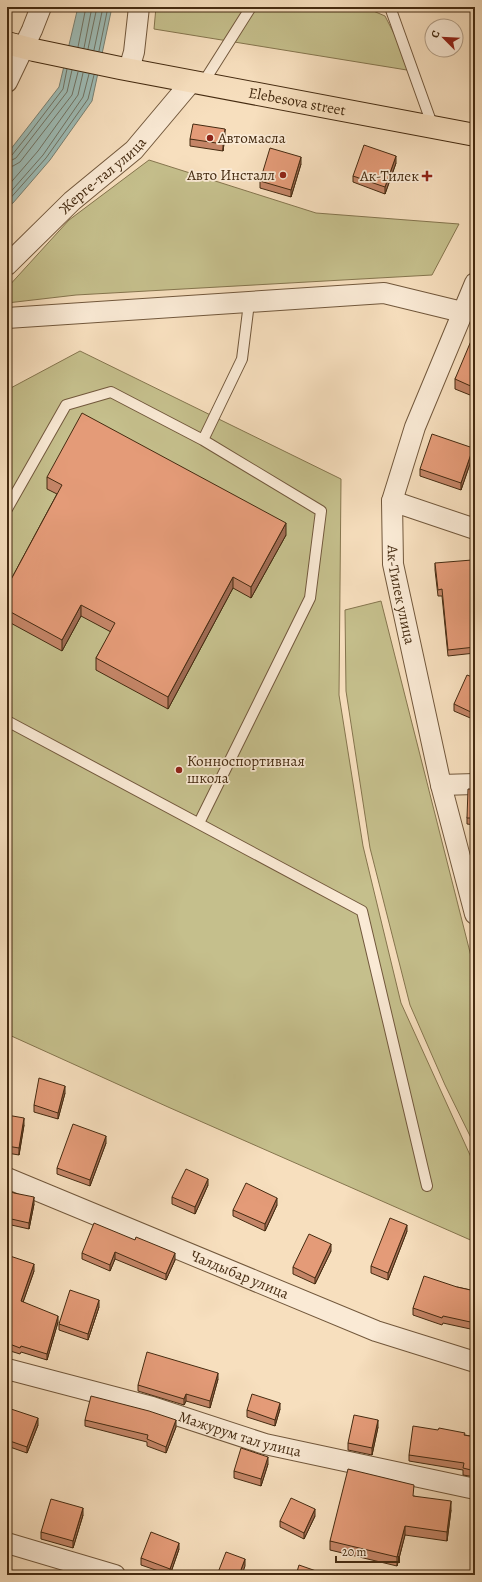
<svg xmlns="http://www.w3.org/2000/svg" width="482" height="1582" font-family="Alegreya,serif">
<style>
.green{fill:#c5bf8c;stroke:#85754e}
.water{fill:#9ebcb6;stroke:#7a8274}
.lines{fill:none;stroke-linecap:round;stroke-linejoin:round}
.shore{stroke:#727464;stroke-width:1}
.lane-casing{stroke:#72583c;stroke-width:12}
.street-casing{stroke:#72583c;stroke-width:22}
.primary-casing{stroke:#452b11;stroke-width:24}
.lane{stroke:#faead5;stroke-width:10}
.street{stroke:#faead5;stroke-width:20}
.primary{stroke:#f7dfbe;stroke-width:22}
.wall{fill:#c48567;stroke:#452b11}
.shaded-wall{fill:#a06c54;stroke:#452b11}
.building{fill:#e49b78;stroke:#452b11}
.poi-dot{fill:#8f2418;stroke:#faead5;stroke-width:1.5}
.labels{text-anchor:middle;stroke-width:3.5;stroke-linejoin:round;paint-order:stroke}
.street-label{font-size:15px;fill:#452b11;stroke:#faead5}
.poi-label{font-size:15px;fill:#452b11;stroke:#faead5;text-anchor:start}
</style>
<rect width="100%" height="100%" fill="#f7dfbe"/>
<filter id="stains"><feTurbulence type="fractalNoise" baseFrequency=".005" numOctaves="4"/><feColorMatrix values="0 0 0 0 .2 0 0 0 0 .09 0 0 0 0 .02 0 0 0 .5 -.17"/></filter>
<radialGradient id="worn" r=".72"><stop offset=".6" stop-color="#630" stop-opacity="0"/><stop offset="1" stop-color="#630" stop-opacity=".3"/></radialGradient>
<path class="green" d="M156,7H364L385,16L413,71L154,29Z
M149,160L316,213L459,224L432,275L76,295L7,303V288L69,220Z
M80,351L341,479L339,695L363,846L401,1003L475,1166V1242L168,1107L7,1034V390Z
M381,601L475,972V1146L445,1085L410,1005L370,848L346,691L345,610Z"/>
<path class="water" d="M78,7H112L92,101L50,160L13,203L7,207V154L59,87Z"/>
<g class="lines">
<path class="shore" d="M78,47L86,7
M84,48L92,7
M88,49L97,7
M94,50L103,7
M99,51L108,7
M7,156L12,155L28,135L63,89L67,69
M7,161L12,160L16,158L67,92L72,70
M7,167L13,166L20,162L72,95L78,72
M7,187L38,151L78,95L83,73
M7,196L43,155L83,97L89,74
M7,202L46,158L88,99L94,75"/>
<defs>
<path id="lane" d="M390,7L433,127
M203,83L251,7
M203,440L242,359L249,303
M7,509L66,405L111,392L203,440L321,511L310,598L199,823
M7,721L362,911L427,1186"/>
<g id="street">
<path d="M129,69L134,52L139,7"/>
<path d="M7,82L32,30L41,7"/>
<path id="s1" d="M7,265L72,201L134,150L192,81"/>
<path id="s2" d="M475,283L415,427L392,501L393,564L441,785L475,914"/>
<path d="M7,318L384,293L462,312"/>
<path d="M392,501L475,529"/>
<path d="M441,785L475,784"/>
<path id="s3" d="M7,1178L376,1331L475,1362"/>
<path id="s4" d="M7,1369L152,1407L265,1444L475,1489"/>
<path d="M7,1543L115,1575"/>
</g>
<g id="primary">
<path id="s5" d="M7,43L34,50L120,68L475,135"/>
</g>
</defs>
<use href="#lane" class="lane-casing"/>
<use href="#street" class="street-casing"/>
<use href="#primary" class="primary-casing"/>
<use href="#lane" class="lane"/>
<use href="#street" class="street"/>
<use href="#primary" class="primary"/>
</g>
<path class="wall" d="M225,136L223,151L190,146V139Z
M396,163L385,194L353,182V176Z
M301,164L291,197L260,188V181Z
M475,343V397L455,389V379Z
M473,455L461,490L420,476V469Z
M47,477L286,535L251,598L233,588L168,709L96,670V658L111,632L81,616L62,651L7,621V587L57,494L47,489Z
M435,563L475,587V653L448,656L442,596H438L435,570Z
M475,678V720L454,711V704Z
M475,789V825L467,824V818Z
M65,1093L58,1119L34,1112V1105Z
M7,1115L24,1125L19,1155L7,1153Z
M106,1143L90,1186L57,1174V1168Z
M208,1185L195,1214L172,1204V1197Z
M7,1190L34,1204L29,1229L7,1224Z
M277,1205L265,1231L233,1216V1210Z
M407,1231L388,1280L371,1273V1266Z
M135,1240L175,1260L166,1280L115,1259L110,1271L82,1259V1253Z
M331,1251L315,1284L293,1274V1267Z
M7,1255L34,1271L23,1302L58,1322L47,1360L21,1352L20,1354L7,1350Z
M457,1287L475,1291V1330L443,1323L442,1325L413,1315V1308Z
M99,1307L88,1340L59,1330V1324Z
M218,1379L210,1408L186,1401L184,1405L138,1391V1385Z
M280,1409L275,1426L247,1417V1410Z
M85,1420L176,1427L166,1453L147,1446V1442L85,1426Z
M7,1421L38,1425L27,1453L7,1446Z
M378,1427L372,1455L348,1450V1443Z
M465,1435L475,1437V1477L463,1475V1470L409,1461V1455Z
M268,1464L261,1486L234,1478V1471Z
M414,1496L451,1510L447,1541L405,1535L397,1566L330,1550V1541Z
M83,1515L73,1548L41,1539V1532Z
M315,1516L304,1539L280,1527V1521Z
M179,1549L170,1575L141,1565V1558Z"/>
<path class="shaded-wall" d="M225,129V136L223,151V144Z
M396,156V163L385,194V187Z
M301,157V164L291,197V190Z
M473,448V455L461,490V483Z
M286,523V535L251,598V587Z
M233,577V588L168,709V697Z
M81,605V616L62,651V640Z
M65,1086V1093L58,1119V1113Z
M24,1118V1125L19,1155V1148Z
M106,1136V1143L90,1186V1180Z
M208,1179V1185L195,1214V1207Z
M34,1197V1204L29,1229V1223Z
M277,1198V1205L265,1231V1224Z
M407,1225V1231L388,1280V1273Z
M331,1244V1251L315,1284V1278Z
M115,1252V1259L110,1271V1265Z
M175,1253V1260L166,1280V1274Z
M34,1264V1271L21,1308V1301Z
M99,1300V1307L88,1340V1334Z
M58,1316V1322L47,1360V1354Z
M218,1373V1379L210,1408V1401Z
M186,1394V1401L184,1405V1399Z
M280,1403V1409L275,1426V1420Z
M38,1418V1425L27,1453V1447Z
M176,1420V1427L166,1453V1447Z
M378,1420V1427L372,1455V1448Z
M268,1457V1464L261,1486V1479Z
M451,1501V1510L447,1541V1532Z
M83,1508V1515L73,1548V1541Z
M315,1509V1516L304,1539V1533Z
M405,1526V1535L397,1566V1557Z
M179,1543V1549L170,1575V1569Z
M245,1559V1566L242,1575H239Z"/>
<path class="building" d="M193,124L225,129L223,144L190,139Z
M364,145L396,156L385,187L353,176Z
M270,148L301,157L291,190L260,181Z
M471,341L475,343V388L455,379Z
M82,413L286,523L251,587L233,577L168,697L96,658L115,623L81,605L62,640L7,610V587L62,485L47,477Z
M432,434L473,448L461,483L420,469Z
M472,560L475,587V647L448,650L442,589L438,590L435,563Z
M467,675L475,678V714L454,704Z
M468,789H475V818H467Z
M39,1078L65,1086L58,1113L34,1105Z
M7,1115L24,1118L19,1148L7,1146Z
M73,1124L106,1136L90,1180L57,1168Z
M186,1169L208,1179L195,1207L172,1197Z
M246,1183L277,1198L265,1224L233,1210Z
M7,1190L14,1193L34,1197L29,1223L7,1218Z
M390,1218L407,1225L388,1273L371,1266Z
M94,1223L135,1240L136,1237L175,1253L166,1274L115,1252L110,1265L82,1253Z
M309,1234L331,1244L315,1278L293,1267Z
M7,1255L34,1264L21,1301L58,1316L47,1354L21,1346L20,1348L7,1343Z
M424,1276L457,1287L475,1291V1323L443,1316L442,1318L413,1308Z
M70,1290L99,1300L88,1334L59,1324Z
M147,1352L218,1373L210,1401L186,1394L184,1399L138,1385Z
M252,1394L280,1403L275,1420L247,1410Z
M91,1396L149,1411L176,1420L166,1447L147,1439L148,1435L85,1420Z
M11,1409L38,1418L27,1447L7,1440V1421Z
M354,1415L378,1420L372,1448L348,1443Z
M413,1426L438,1430L439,1428L465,1433L464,1435L475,1437V1471L463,1468L464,1463L409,1455Z
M241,1448L268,1457L261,1479L234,1471Z
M348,1469L414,1485L413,1496L451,1501L447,1532L405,1526L397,1557L330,1541Z
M291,1498L315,1509L304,1533L280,1521Z
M51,1499L83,1508L73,1541L41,1532Z
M151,1532L179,1543L170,1569L141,1558Z
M226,1552L245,1559L239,1575H217Z
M299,1565L319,1572L318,1575H296Z"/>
<g class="poi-dot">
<circle cx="210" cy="138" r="4"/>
<circle cx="283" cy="175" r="4"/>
<path d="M425 170h4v4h4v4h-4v4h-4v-4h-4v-4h4z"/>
<circle cx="179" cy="770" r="4"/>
</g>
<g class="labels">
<g class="street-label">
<text dy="5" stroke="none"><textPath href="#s5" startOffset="296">Elebesova street</textPath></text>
<text dy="5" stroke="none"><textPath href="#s1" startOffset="131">Жерге-тал улица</textPath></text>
<text dy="5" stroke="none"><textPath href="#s2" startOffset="328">Ак-Тилек улица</textPath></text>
<text dy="5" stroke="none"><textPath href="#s3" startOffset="252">Чалдыбар улица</textPath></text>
<text dy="5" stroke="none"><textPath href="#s4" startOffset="242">Мажурум тал улица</textPath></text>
</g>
<g class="poi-label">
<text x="218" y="143">Автомасла</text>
<text x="275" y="180" text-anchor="end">Авто Инсталл</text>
<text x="419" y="181" text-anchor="end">Ак-Тилек</text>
<text x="187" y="766">Конноспортивная<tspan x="187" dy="17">школа</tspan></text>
</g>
</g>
<rect width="482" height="1582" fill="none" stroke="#f7dfbe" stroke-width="24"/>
<rect x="8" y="8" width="466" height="1566" fill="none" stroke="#452b11" stroke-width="2"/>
<rect x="12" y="12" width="458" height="1558" fill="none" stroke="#452b11"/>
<g transform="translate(444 38) rotate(294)"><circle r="19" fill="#faead5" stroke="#b29e87"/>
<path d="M0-3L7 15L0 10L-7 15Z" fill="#8f2418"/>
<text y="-6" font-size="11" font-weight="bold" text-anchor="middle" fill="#452b11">С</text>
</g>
<path d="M336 1556v6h63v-6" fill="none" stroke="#452b11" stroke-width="2"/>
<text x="342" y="1556" font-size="12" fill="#452b11" stroke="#faead5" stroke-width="3" paint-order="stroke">20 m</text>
<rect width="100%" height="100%" filter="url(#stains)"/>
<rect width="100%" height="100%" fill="url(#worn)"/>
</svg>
